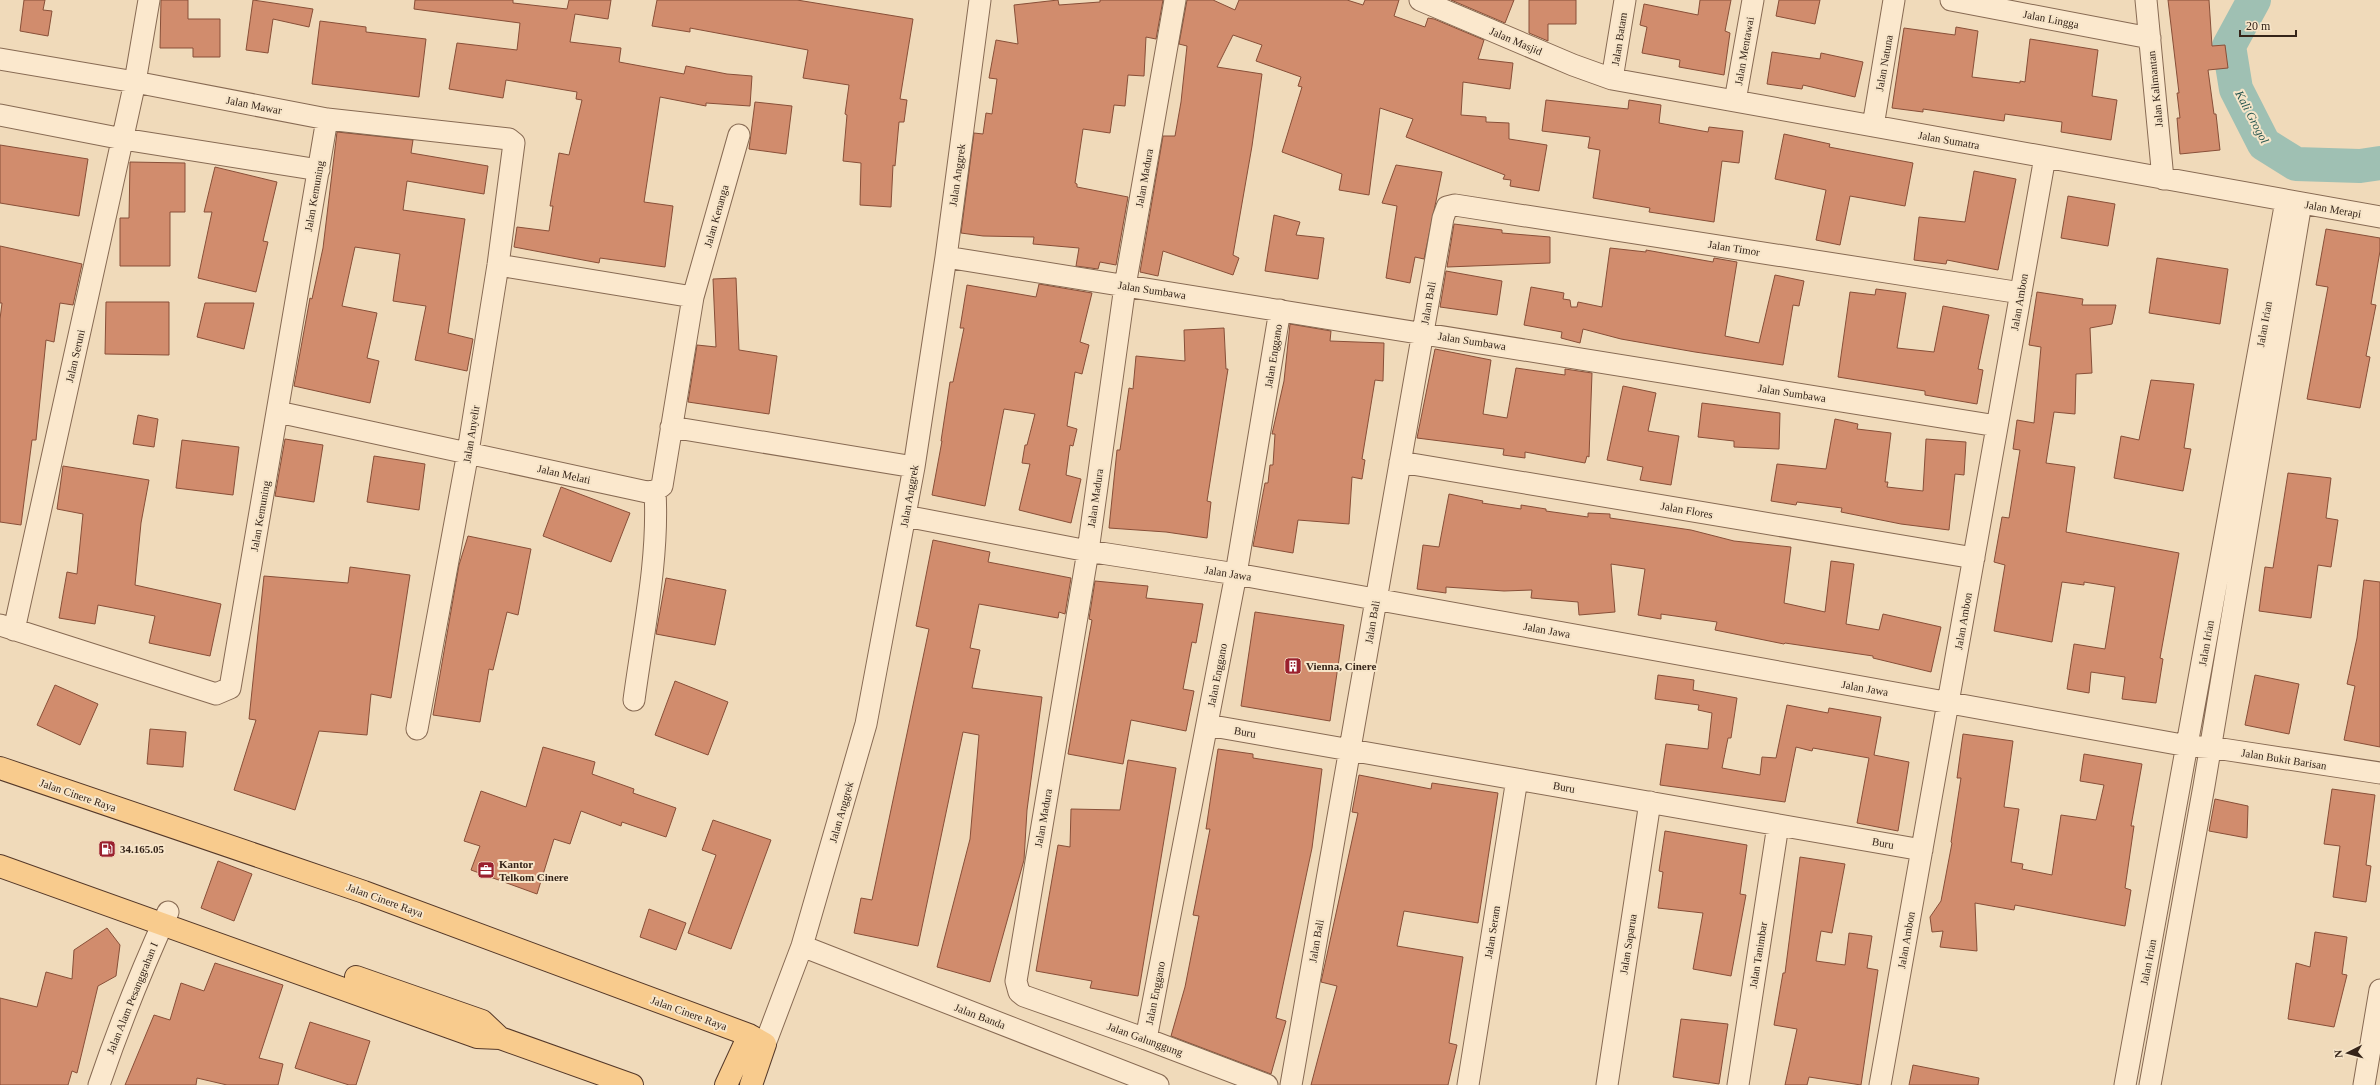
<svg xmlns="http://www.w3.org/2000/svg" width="2380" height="1085" font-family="Georgia,serif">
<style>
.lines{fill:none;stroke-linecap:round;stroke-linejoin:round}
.river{stroke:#9fc0b3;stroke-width:34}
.building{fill:#d18c6d;stroke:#884f38}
.minor-casing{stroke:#876a53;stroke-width:23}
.major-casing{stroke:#543829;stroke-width:24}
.minor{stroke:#fbe8cd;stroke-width:21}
.major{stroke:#f8cb8d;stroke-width:22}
.labels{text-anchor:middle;stroke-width:4;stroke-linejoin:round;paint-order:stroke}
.street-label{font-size:11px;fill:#352419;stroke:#f7e5c9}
.poi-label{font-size:11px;font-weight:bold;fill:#352419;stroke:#f7e5c9;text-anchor:start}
.water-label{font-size:12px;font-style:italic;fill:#27564e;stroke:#f7e5c9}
</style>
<rect width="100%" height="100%" fill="#f0daba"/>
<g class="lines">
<path class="river" d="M2254,0L2229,46L2236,89L2264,144L2296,164L2360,166L2380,163"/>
</g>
<path class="building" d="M24,0H45L43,10L52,11L48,36L20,31Z
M161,0H188V19H220V57H193V48H160Z
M253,0L313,9L309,27L273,19L268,53L246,50Z
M415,0H513V3L567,9L569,0H611L608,19L575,14L570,42L621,48L619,62L684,74L686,66L727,74L752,76L750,106L706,103V106L660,97L644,202L673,206L665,267L600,258L599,263L514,247L517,227L549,231L553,206H550L559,153L569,155L582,100L576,99L577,92L506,80L503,98L449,89L457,43L517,50L520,23L414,9Z
M657,0H797L913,19L900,99L907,100L904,122H899L895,166L893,165L891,207L860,205L861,163L843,161L847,115L845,114L849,85L803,78L808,50L690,28V32L652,26Z
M1058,0L1059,5L1100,2V0H1163L1156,39L1146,37L1144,76L1128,75L1125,106L1114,105L1110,133L1083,129L1075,183L1077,184V187L1128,197L1116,265L1100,262L1098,269L1076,266L1079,248L1033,244L1034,237L983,236L961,233L974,133L983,134L986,113L992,114L997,79L989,78L996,40L1018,44L1014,5Z
M1187,0H1213L1235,10L1239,0H1347L1363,5L1365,0H1399L1394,16L1425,27L1428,18L1434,19L1484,40L1478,59L1513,63L1510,89L1463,82L1461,115L1486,117V122L1509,123V139L1547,145L1539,191L1510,186L1511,180L1503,179L1505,175L1406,137L1413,119L1380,108L1369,195L1339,190L1342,174L1282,152L1302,87L1298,86L1301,77L1256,61L1262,45L1233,35L1217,67L1262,74L1252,146L1233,255L1239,258L1233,275L1163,251L1158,276L1140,272L1163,136H1175L1181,102L1187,46L1179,44Z
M1451,0H1514L1505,23Z
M1529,0H1576V24H1548V41L1529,33Z
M1700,0H1731L1725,31L1730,33L1724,75L1679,67L1680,60L1642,53L1647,27L1640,25L1644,4L1698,15Z
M1779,0H1820L1815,24L1776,16Z
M2168,0H2209L2212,46L2225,45L2228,68L2208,70L2214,114H2216L2220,150L2180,154L2177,118H2180L2177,93H2179Z
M320,21L366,27V32L426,39L419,97L312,84Z
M1956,27L1978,31L1972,77L2020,83V81L2025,82L2030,39L2098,50L2092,96L2117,100L2111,140L2061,132L2062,122L2005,114L2004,121L1923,109V112L1892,108L1904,28L1955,35Z
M1772,52L1820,59L1821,53L1863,62L1855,97L1803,85L1802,89L1767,84Z
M1546,100L1628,109L1629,100L1661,105L1659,123L1708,132L1709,127L1743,131L1739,163L1722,161L1714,222L1649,212L1650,208L1593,198L1600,150L1588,148L1590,137L1542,131Z
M755,102L792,106L786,154L749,149Z
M337,132L413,140L411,153L488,166L484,194L407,181L403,210L465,219L448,333L473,339L467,371L415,360L426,306L393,301L400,254L355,247L342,306L377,313L367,358L379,361L370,403L294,386L310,298L312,299L323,248Z
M1784,134L1830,144L1829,147L1913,163L1905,206L1850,196L1840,245L1816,240L1826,190L1775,179Z
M0,145L88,159L79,216L0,203Z
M130,162L185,163V212H170V266H120V218H129Z
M1396,165L1442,172L1424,259L1415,257L1410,283L1386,278L1397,206L1382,203Z
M215,167L277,182L263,241L268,242L256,292L198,278L212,212H204Z
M1974,171L2016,179L1998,270L1947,260L1946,264L1914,260L1919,217L1965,222Z
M2068,196L2115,204L2108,246L2061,238Z
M1274,215L1300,222L1296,235L1324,238L1318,279L1265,271Z
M1454,224L1502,230V233L1550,237V263L1447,267Z
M2326,229L2380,238V251L2371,304L2376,305L2366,356L2370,357L2360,408L2307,399L2328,287L2316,285Z
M0,246L82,264L73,305L60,303L54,342L46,340L36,440H32L21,525L0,522V319L2,303H0Z
M1610,248L1646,252V250L1713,262L1714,258L1737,262L1725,336L1759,343L1775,275L1804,281L1799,306L1793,305L1783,365L1695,352L1621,339L1583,329L1580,343L1561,338L1562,332L1524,325L1531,287L1564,293L1563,299L1570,300L1571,307H1577L1578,302L1602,307Z
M2157,258L2228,269L2220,324L2149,313Z
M1446,271L1502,281L1497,315L1440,307Z
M736,278L739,350L777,356L769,414L688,402L697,345L716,347L713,279Z
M1039,284L1092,293L1080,342L1089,345L1082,374L1075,372L1067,426L1077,429L1073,446L1070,445L1066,475L1081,479L1071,523L1019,510L1030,464L1022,463L1025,445H1027L1035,414L1004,409L985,506L932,495L942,441H941L950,382H953L964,328H960L967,285L1036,297Z
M1876,289L1906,293L1897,348L1934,352L1943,306L1989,315L1978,369L1983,370L1977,404L1925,395V391L1838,377L1850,292L1875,295Z
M2037,292L2083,299L2082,305H2116L2112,324L2090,328L2092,373L2076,374L2075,414L2054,412L2046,463L2075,467L2066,532L2179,553L2160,658L2163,659L2156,703L2122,699L2125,677L2091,672L2089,693L2067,689L2074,644L2105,649L2115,587L2084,582V585L2062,582L2052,642L1994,631L2005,565L1994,562L2002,517L2009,518L2020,450L2013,449L2017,420L2034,423L2041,347L2029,345Z
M106,302H169V355L105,354Z
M205,303H254L244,349L197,337Z
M1290,324L1331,331L1330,341L1384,343L1383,381L1375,380L1362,459L1365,460L1362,479L1352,477L1349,524L1298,520L1293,553L1253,546L1265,483H1268L1270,465H1273L1275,434H1272L1284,381Z
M1224,328L1226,369H1228L1207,501L1211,502L1207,538L1166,532L1109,528L1117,450H1120L1129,388L1133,389L1136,356L1185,361L1184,330Z
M1435,349L1491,360L1483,414L1507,418L1516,368L1565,375V369L1592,373L1589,457L1587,456L1585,463L1525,452V458L1503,455L1504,449L1417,438Z
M2151,380L2194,384L2184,448L2191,449L2183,491L2114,478L2121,436L2139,440Z
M1623,386L1656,393L1648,431L1679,436L1671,485L1640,480L1643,467L1607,460Z
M1702,403L1780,413L1779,449L1734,447V441L1698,437Z
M138,415L158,419L154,447L133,444Z
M1835,419L1858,424L1857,429L1891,433L1885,482H1888L1887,487L1923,491L1926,439L1966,442L1964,475L1955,474L1949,530L1901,524L1841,512L1842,508L1797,502L1796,505L1771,501L1777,464L1826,469Z
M285,439L323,445L314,502L275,496Z
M182,440L239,447L233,495L176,488Z
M374,456L425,464L419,510L367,502Z
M63,466L149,480L141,523L135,585L221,604L210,656L149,643L155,616L98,605L95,624L59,618L67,572L77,574L83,514L57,509Z
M2288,473L2331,478L2326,518L2338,520L2331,567L2318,565L2311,618L2259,611L2265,567L2273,568Z
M561,487L630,513L611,562L543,536Z
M1449,494L1483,501L1482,503L1521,509V505L1546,509V511L1588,517V513L1610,514V518L1691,530L1734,541L1791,547L1784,603L1825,612L1831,561L1854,564L1846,624L1879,630L1883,614L1941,627L1931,672L1873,658V656L1785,643L1784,644L1715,630L1717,622L1661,614V619L1638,615L1645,569L1611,564L1615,612L1579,615L1578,602L1531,598L1532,590L1504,591L1446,587V593L1417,589L1423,545L1439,547Z
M468,536L531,549L518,615L507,612L493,670L489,669L480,722L433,715L459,565Z
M933,540L990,552L988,562L1071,578L1065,614L1059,612L1058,618L979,604L970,648L980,650L972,688L1042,697L1027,810L1024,860L990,982L937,967L970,839L979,735L963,732L918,946L854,933L861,898L872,900L929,629L916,626Z
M350,567L410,575L391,698L371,694L367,735L319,731L295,810L234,790L256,720L249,719L264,576L348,583Z
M666,578L726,590L715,645L656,634Z
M2364,580L2380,582V747L2344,740L2355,686L2347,684L2357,638Z
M1095,581L1148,586L1146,598L1203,604L1196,643L1192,642L1183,689L1194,691L1186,731L1131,720L1123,764L1068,754L1092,620L1089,619Z
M1255,612L1344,625L1330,721L1241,706Z
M1658,675L1694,680L1693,690L1737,698L1731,738H1728L1722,768L1760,775L1762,757L1776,758L1787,705L1828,713L1829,708L1881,717L1874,755L1909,762L1898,831L1857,823L1869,758L1813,748L1812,751L1796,747L1785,802L1660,785L1666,744L1708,749L1712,713L1698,710L1699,705L1655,699Z
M2255,675L2299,684L2289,734L2245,725Z
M675,681L728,702L708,755L655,735Z
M55,685L98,704L80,745L37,725Z
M150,729L186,732L183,767L147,764Z
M1963,734L2013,741L2004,807L2019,809L2011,862L2023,864L2022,869L2052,875L2061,815L2096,820L2104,785L2080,781L2084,754L2142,764L2131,826H2134L2125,888L2131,890L2125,926L2015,905L2014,910L1975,903L1977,951L1940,947L1943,931L1932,932L1930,917L1941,901L1952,843L1951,842L1961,778H1957Z
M543,747L595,762L592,774L634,789L633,793L676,808L666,837L622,822L621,826L581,811L570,844L554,839L537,894L471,870L480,846L464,841L481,791L526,807Z
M1218,749L1253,754V758L1322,769L1312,848L1276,1018L1286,1021L1271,1074L1171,1036L1185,987L1199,916L1193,915L1210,829H1206Z
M1128,760L1176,768L1138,996L1090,988L1092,981L1036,971L1058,845L1070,847L1071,809L1120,810Z
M1359,775L1431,789L1432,783L1498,793L1478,923L1404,911L1397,946L1463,957L1449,1043L1457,1045L1448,1085H1311L1337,986L1321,982L1358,813L1352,812Z
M2332,789L2375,795L2366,865L2371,866L2366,902L2333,897L2340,846L2324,844Z
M2215,799L2248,806L2247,838L2209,831Z
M713,820L771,840L731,949L688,933L716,855L702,850Z
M1665,831L1747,845L1740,894L1746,895L1731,976L1693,969L1703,913L1658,908L1663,872L1659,871Z
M1800,857L1845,864L1832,933L1821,931L1816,961L1845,965L1849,933L1872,936L1867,968L1878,970L1861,1085L1809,1077L1807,1085H1785L1797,1029L1774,1025L1783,973H1785Z
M218,861L252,874L234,921L201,908Z
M649,909L686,923L676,950L640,937Z
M107,928L120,945L116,976L98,986L77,1073L72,1071L68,1085H0V998L37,1007L46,972L72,979L74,950Z
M2315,932L2347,937L2342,974L2347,975L2334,1027L2288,1019L2296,963L2310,967Z
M215,963L283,985L259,1058L283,1064L278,1085H227L197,1078L196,1085H125L154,1015L170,1020L181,983L204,991Z
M1681,1019L1728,1024L1719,1084L1673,1077Z
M310,1022L370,1041L356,1085H349L295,1068Z
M1913,1065L1979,1078L1978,1085H1909Z"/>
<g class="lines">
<defs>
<path id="minor" d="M1175,0L1125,286L1088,551L1016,981L1019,992L1024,996L1146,1039L1267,1085
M1420,0L1573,65L1612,79L2380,217
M1951,0L2150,38
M2146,0L2163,179
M0,59L135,82L327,119L509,139L514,143L498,265L468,452L417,729
M1612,79L1625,0
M1735,101L1753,0
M0,115L123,139L319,170
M1873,126L1894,0
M946,257L1997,426
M498,265L693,297
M278,412L647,492L655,491L662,486L693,297L739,135
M671,427L914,467
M1400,462L1974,558
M905,516L1088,551L1236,574L2188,746L2209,747L2380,773
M0,625L216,694L230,688L327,119
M14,630L135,82L149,0
M634,700C643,632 659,560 655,491
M1207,725L1922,850
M802,946L1158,1085
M1146,1039L1236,574L1280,310
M765,1044L802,946L866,724L914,467L946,257L980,0
M99,1085C119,1026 142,969 168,912
M1291,1085L1443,218L1447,207L1455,205L2021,293
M1468,1085L1517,779
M1607,1085L1650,802
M1738,1085L1778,825
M1880,1085L2045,157
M2125,1085L2286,201
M2150,1085L2204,786L2301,203
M2364,1085L2380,990"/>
<path id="major" d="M0,768L364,892L749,1035L765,1044L751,1085
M0,866L477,1037L500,1038L632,1085
M356,977L482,1021L500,1038
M726,1085L749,1035"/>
</defs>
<use href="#minor" class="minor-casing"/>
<use href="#major" class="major-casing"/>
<use href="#minor" class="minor"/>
<use href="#major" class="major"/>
</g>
<defs>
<symbol id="building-square" viewBox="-11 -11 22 22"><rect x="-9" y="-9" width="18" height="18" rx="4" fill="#9a202e" stroke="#f7e5c9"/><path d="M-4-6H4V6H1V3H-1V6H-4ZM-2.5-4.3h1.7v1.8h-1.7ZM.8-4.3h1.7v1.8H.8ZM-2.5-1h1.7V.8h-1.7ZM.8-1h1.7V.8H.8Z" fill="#fff"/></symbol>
<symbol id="fuel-square" viewBox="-11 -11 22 22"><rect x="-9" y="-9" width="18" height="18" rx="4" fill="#9a202e" stroke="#f7e5c9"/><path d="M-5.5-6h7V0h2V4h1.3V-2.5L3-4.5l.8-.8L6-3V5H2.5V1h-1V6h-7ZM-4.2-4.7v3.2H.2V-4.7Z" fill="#fff"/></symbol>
<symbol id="office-square" viewBox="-11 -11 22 22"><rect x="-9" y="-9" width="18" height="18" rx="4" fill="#9a202e" stroke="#f7e5c9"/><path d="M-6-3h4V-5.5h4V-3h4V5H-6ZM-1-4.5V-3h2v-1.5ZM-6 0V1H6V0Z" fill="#fff"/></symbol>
</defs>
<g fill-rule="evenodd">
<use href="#building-square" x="1283" y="656" width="20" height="20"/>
<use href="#fuel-square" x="97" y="839" width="20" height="20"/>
<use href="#office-square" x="476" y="860" width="20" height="20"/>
</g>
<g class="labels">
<g class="street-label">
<text transform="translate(2051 19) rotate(11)" y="4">Jalan Lingga</text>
<text transform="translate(1619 39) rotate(-81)" y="4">Jalan Batam</text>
<text transform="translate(1516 41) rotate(23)" y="4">Jalan Masjid</text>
<text transform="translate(1744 51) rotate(-80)" y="4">Jalan Mentawai</text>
<text transform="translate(1884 63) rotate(-80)" y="4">Jalan Natuna</text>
<text transform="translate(2155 89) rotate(-96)" y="4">Jalan Kalimantan</text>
<text transform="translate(254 105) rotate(11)" y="4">Jalan Mawar</text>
<text transform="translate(1949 140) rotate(10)" y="4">Jalan Sumatra</text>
<text transform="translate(957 175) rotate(-82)" y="4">Jalan Anggrek</text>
<text transform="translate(1144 178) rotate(-80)" y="4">Jalan Madura</text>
<text transform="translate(314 196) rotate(-80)" y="4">Jalan Kemuning</text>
<text transform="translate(2333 209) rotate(10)" y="4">Jalan Merapi</text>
<text transform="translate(716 216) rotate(-74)" y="4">Jalan Kenanga</text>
<text transform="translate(1734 248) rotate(9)" y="4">Jalan Timor</text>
<text transform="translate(1152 290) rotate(9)" y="4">Jalan Sumbawa</text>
<text transform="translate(2019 302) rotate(-80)" y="4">Jalan Ambon</text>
<text transform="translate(1428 303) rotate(-80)" y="4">Jalan Bali</text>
<text transform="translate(2264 324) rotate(-80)" y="4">Jalan Irian</text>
<text transform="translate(1472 341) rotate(9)" y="4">Jalan Sumbawa</text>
<text transform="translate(75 356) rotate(-77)" y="4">Jalan Seruni</text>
<text transform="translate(1273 356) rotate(-81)" y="4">Jalan Enggano</text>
<text transform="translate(1792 393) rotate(9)" y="4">Jalan Sumbawa</text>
<text transform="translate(471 434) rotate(-81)" y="4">Jalan Anyelir</text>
<text transform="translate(564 474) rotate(13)" y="4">Jalan Melati</text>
<text transform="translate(909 496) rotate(-80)" y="4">Jalan Anggrek</text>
<text transform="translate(1095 498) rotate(-82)" y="4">Jalan Madura</text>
<text transform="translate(1687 510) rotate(10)" y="4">Jalan Flores</text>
<text transform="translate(260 516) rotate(-80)" y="4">Jalan Kemuning</text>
<text transform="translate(1228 573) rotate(9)" y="4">Jalan Jawa</text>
<text transform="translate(1963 621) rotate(-80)" y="4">Jalan Ambon</text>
<text transform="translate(1372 622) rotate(-80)" y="4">Jalan Bali</text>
<text transform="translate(1547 630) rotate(10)" y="4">Jalan Jawa</text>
<text transform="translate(2206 643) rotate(-80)" y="4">Jalan Irian</text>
<text transform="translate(1217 675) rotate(-79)" y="4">Jalan Enggano</text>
<text transform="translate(1865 688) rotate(10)" y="4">Jalan Jawa</text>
<text transform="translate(1245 732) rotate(10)" y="4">Buru</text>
<text transform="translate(2284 759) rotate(9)" y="4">Jalan Bukit Barisan</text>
<text transform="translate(1564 787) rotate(10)" y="4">Buru</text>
<text transform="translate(78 795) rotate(19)" y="4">Jalan Cinere Raya</text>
<text transform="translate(841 812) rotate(-74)" y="4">Jalan Anggrek</text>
<text transform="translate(1043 818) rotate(-80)" y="4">Jalan Madura</text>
<text transform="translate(1883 843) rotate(10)" y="4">Buru</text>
<text transform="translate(385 900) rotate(20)" y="4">Jalan Cinere Raya</text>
<text transform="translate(1492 932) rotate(-81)" y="4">Jalan Seram</text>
<text transform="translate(1906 940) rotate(-80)" y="4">Jalan Ambon</text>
<text transform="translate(1316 941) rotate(-80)" y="4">Jalan Bali</text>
<text transform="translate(1628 944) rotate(-81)" y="4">Jalan Saparua</text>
<text transform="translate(1758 955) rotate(-81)" y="4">Jalan Tanimbar</text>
<text transform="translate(2148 962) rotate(-79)" y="4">Jalan Irian</text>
<text transform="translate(1155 993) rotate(-79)" y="4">Jalan Enggano</text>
<text transform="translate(132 998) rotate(-68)" y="4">Jalan Alam Pesanggrahan I</text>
<text transform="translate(689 1013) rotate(20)" y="4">Jalan Cinere Raya</text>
<text transform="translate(980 1016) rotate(21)" y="4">Jalan Banda</text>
<text transform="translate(1145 1039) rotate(20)" y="4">Jalan Galunggung</text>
</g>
<g class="poi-label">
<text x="1306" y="670">Vienna, Cinere</text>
<text x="120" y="853">34.165.05</text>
<text x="499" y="868">Kantor<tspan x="499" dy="13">Telkom Cinere</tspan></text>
</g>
<g class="water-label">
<text transform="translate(2252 117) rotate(62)" y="4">Kali Grogol</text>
</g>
</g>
<g transform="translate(2348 1053) rotate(264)" stroke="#f7e5c9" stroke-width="3" paint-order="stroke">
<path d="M0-3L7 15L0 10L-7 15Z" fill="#352419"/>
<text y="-6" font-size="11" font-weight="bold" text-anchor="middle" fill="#352419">N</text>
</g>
<path d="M2240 30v6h56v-6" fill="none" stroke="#352419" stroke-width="2"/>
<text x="2246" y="30" font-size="12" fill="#352419" stroke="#f7e5c9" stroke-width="3" paint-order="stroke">20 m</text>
</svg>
